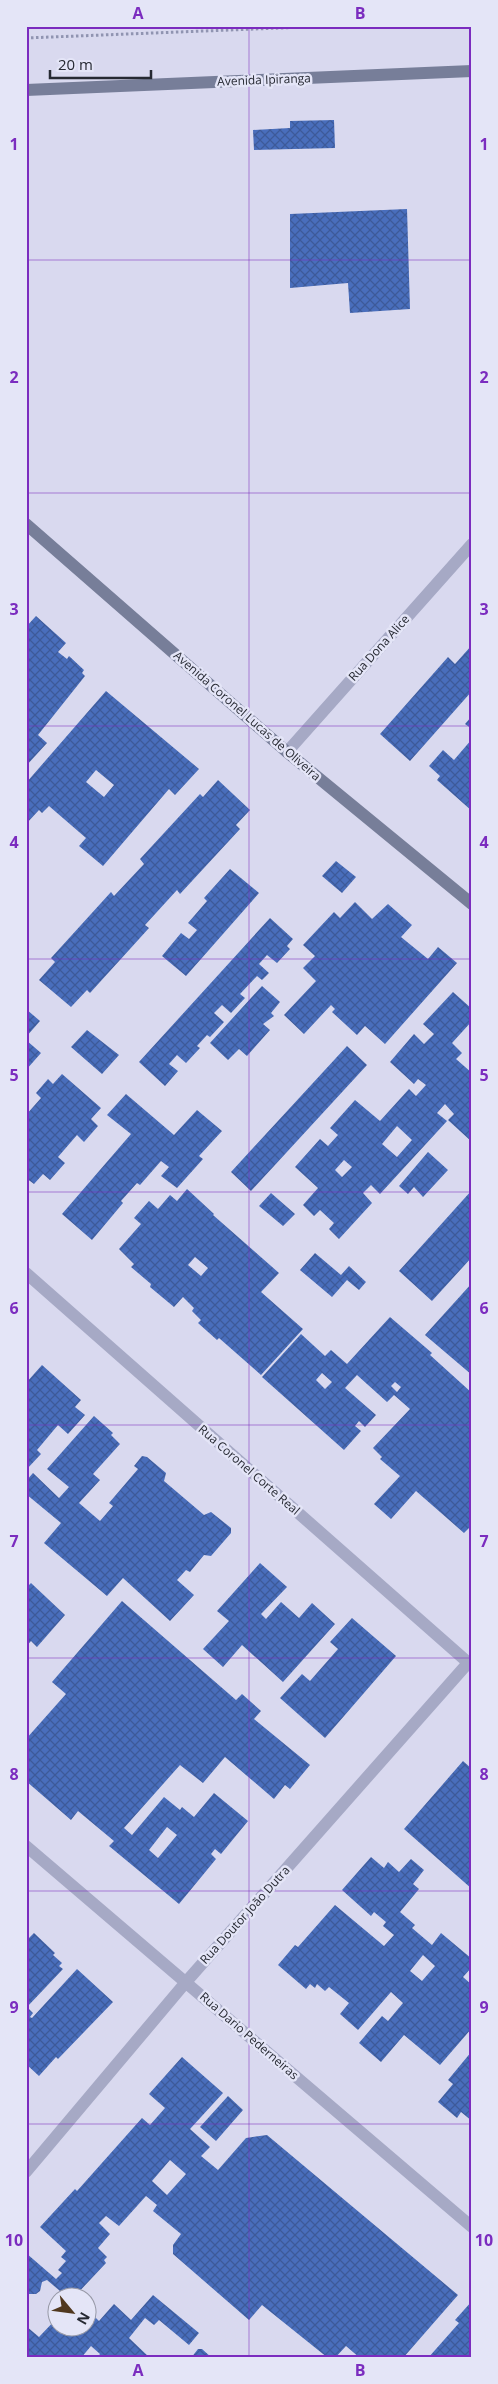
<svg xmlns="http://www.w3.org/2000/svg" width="498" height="2384" font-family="'Open Sans',sans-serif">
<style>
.building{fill:url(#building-cross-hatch);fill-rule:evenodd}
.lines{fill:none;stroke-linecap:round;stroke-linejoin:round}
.path{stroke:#9094b1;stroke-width:3;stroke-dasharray:2.5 2.5;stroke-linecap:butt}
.street{stroke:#a6a9c5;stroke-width:12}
.secondary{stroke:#777e99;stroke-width:12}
.grid{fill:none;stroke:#7b2cbf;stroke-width:1;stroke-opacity:0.55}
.labels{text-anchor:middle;stroke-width:5;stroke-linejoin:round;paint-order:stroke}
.street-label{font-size:12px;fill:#262932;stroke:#e4e5f7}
.neatline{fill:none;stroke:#7b2cbf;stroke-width:2}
.grid-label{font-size:16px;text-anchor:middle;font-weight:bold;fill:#7b2cbf}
</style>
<defs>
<pattern id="building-cross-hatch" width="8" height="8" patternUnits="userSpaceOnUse" patternTransform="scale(1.25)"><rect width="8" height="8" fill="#496ebc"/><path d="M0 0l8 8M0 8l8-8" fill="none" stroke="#3d5a99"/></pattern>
</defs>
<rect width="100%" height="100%" fill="#d9d9ef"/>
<path class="building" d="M334,120L335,148L254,150L253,130L290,128V121Z
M407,209L410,309L350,313L348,283L290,288V214Z
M36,616L66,643L58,652L67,659L69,656L84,670L82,673L85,676L38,735L47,743L26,766V627Z
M472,645V691L410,761L380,734L448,657L455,664Z
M106,691L199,769L175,795L169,789L103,866L79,846L86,838L49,806L42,813L39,810L26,824V783ZM96,770L114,785L104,797L86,782Z
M472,716V729L465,724Z
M472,739V811L437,780L440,776L429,766L443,750L454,760Z
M218,780L250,810L236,825L240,829L180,894L177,890L145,925L149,928L90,993L87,990L71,1007L39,980L55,962L51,958L111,892L114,896L144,864L140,859L200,794L203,797Z
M336,861L356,877L342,893L322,876Z
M230,869L259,893L186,976L162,956L181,933L189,939L197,930L188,923L207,901L204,898Z
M355,902L372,919L388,904L412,925L401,937L428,959L438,947L457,963L385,1044L365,1026L357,1035L332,1012L335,1009L331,1005L304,1034L284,1015L316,981L303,968L315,956L303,945L334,912L340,918Z
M270,918L293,939L287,946L290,949L277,963L267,955L259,964L269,973L262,980L257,976L240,994L245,998L231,1013L222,1005L214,1013L224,1022L210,1037L207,1035L197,1046L200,1048L186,1063L177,1055L169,1064L178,1071L165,1086L139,1062Z
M262,986L280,1002L271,1013L274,1016L263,1024L270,1030L247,1056L239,1049L228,1060L210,1043Z
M453,992L472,1009V1021L452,1043L462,1053L456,1059L472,1073V1142L448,1120L454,1114L445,1104L437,1113L447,1121L380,1194L371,1185L363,1193L372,1203L339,1239L329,1229L334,1223L320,1210L314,1216L303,1205L318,1188L295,1167L320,1139L328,1146L338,1135L330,1128L355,1100L380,1121L409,1089L416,1096L426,1085L418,1079L414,1084L390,1062L414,1034L424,1044L434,1034L423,1024ZM397,1126L412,1140L397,1157L382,1144ZM344,1160L352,1167L342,1177L335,1170Z
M26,1009L40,1021L26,1037Z
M87,1030L119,1055L102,1074L71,1047Z
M26,1040L41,1053L26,1070Z
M347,1046L367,1065L251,1191L231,1172Z
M62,1074L101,1108L91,1119L98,1126L84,1142L77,1135L58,1157L65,1163L50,1180L43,1174L34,1184L26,1178V1115L41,1098L36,1093L48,1079L53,1084Z
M126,1094L174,1135L197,1110L222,1131L199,1156L203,1159L177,1188L161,1176L169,1167L161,1161L140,1185L137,1183L121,1201L123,1203L92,1240L62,1214L131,1134L107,1115Z
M428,1152L448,1170L423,1197L414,1187L408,1194L399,1186Z
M187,1189L214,1214L213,1215L279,1273L261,1292L303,1329L261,1375L219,1338L217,1340L198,1323L201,1320L192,1311L194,1308L183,1297L174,1307L150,1287L151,1284L131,1267L134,1264L119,1249L141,1224L134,1218L149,1201L158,1209L170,1195L177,1201ZM195,1257L208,1268L201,1276L188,1265Z
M472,1190V1257L432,1301L399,1271Z
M271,1193L295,1214L283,1226L259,1206Z
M315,1253L341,1275L349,1266L366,1282L359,1290L347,1280L332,1297L300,1270Z
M472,1283V1375L425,1335Z
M390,1317L432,1353L430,1355L472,1393V1525L464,1533L416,1491L391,1519L374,1504L400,1476L380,1459L382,1457L373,1448L410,1409L394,1395L387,1402L357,1375L345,1388L376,1415L365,1427L359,1421L355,1426L361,1431L344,1450L262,1377L301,1334L325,1356L331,1350L347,1364ZM322,1373L332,1382L325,1389L316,1380ZM395,1382L401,1387L397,1392L391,1386Z
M42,1365L81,1400L75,1407L85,1415L68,1434L58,1425L37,1450L41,1454L26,1470V1383Z
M94,1416L113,1433L111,1435L120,1444L93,1474L100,1480L79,1503L100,1521L113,1506L109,1503L138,1469L134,1466L142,1456L147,1457L166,1473L164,1481L204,1515L211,1512L231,1528V1533L211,1556L204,1555L190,1572L186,1570L177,1580L194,1595L170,1621L123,1578L107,1596L44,1543L61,1523L26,1494V1481L33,1473L59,1498L69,1487L47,1469Z
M260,1563L287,1587L261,1614L266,1619L281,1602L299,1618L312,1603L335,1624L283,1682L242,1645L223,1667L203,1649L229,1621L217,1611Z
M31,1583L65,1615L37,1647L31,1641L26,1647V1588Z
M122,1601L236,1700L242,1694L261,1711L254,1719L310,1765L290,1789L285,1785L274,1799L225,1757L203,1783L180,1765L124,1828L132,1835L164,1797L180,1810L182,1807L194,1817L214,1793L248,1821L221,1854L215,1849L211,1854L216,1859L179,1904L109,1846L114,1841L78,1811L71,1820L26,1781V1739L66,1694L52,1682ZM167,1827L177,1835L158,1858L149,1850Z
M352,1618L396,1656L325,1738L280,1698L302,1674L310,1681L338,1649L330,1642Z
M463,1761L472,1769V1889L404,1829Z
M371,1857L384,1868L388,1862L399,1872L411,1859L424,1870L413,1884L419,1889L400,1912L415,1925L412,1928L432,1945L441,1933L472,1959V1967L463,1977L472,1985V2028L440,2065L404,2035L381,2062L359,2043L382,2016L388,2021L403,2003L391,1992L358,2030L340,2014L349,2003L329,1987L325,1991L317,1984L315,1988L310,1984L306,1989L278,1965L295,1945L298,1947L335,1905L384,1946L394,1935L383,1926L386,1922L374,1912L371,1916L342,1890ZM423,1955L435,1966L422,1981L410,1971Z
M34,1933L55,1953L53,1955L62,1963L59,1966L63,1969L27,2007L33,2013L30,2017L32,2018L77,1969L113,2002L58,2059L56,2057L39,2076L26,2064V1941Z
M472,2051V2121L461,2112L457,2118L438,2102L453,2084L448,2080Z
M182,2057L223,2093L190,2129L210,2147L201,2156L218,2170L246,2138L267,2135L458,2295L403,2358H360L346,2346L335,2358H328L262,2305L249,2320L173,2254V2245L181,2234L153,2211L157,2205L146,2196L119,2226L106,2216L99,2223L110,2234L98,2248L107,2257L104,2260L106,2263L75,2296H61L60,2291L47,2280L42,2282L40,2291L36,2294H26V2253L56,2279L62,2273L58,2270L66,2261L61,2257L66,2251L40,2227L75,2189L77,2191L142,2118L150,2125L165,2108L149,2094ZM170,2160L186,2174L167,2195L152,2181Z
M228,2096L243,2110L216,2141L200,2127Z
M153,2295L199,2333L189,2345L159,2320L154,2325L145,2318L129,2338L150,2358H97L100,2354L91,2346L81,2358H26V2326L39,2337L58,2317V2326H88V2310L99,2321L114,2304L131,2320Z
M472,2301V2358H428L459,2323L455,2320Z
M198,2349H202L212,2358H191Z"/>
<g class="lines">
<path class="path" d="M26,38L331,26"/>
<path class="street" d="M287,752L472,544
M26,1273L472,1666
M26,1846L472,2227
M26,2172L186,1982L468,1663"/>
<path class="secondary" d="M26,90L472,71
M26,524L287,752L472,904"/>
</g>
<path class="grid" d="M249,26V2358M26,260H472M26,493H472M26,726H472M26,959H472M26,1192H472M26,1425H472M26,1658H472M26,1891H472M26,2124H472"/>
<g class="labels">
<g class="street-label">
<text transform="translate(264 80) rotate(-2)" y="4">Avenida Ipiranga</text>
<text transform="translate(379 648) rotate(-48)" y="4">Rua Dona Alice</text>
<text transform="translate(247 716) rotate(41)" y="4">Avenida Coronel Lucas de Oliveira</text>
<text transform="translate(249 1470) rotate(41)" y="4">Rua Coronel Corte Real</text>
<text transform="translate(245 1915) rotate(-48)" y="4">Rua Doutor João Dutra</text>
<text transform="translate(249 2036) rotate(41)" y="4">Rua Dario Pederneiras</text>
</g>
</g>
<rect width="498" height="2384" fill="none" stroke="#e4e5f7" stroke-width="55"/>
<g transform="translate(72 2312) rotate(119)"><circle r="24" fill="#e4e5f7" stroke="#989aa8"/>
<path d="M0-4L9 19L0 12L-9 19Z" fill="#50381f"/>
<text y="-8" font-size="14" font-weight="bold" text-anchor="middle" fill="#262932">N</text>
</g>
<path d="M50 70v8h101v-8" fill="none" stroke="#262932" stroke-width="2.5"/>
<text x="58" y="70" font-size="15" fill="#262932" stroke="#e4e5f7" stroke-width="4" paint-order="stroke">20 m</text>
<rect x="28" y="28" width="442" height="2328" class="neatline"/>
<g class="grid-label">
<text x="138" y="19">A</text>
<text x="360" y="19">B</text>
<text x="14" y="150">1</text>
<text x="484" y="150">1</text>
<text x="14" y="383">2</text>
<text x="484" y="383">2</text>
<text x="14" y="615">3</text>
<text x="484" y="615">3</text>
<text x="14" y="848">4</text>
<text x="484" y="848">4</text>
<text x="14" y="1081">5</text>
<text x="484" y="1081">5</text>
<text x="14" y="1314">6</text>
<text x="484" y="1314">6</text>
<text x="14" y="1547">7</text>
<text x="484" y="1547">7</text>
<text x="14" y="1780">8</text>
<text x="484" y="1780">8</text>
<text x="14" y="2013">9</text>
<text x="484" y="2013">9</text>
<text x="14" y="2246">10</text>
<text x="484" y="2246">10</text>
<text x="138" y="2376">A</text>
<text x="360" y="2376">B</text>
</g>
</svg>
